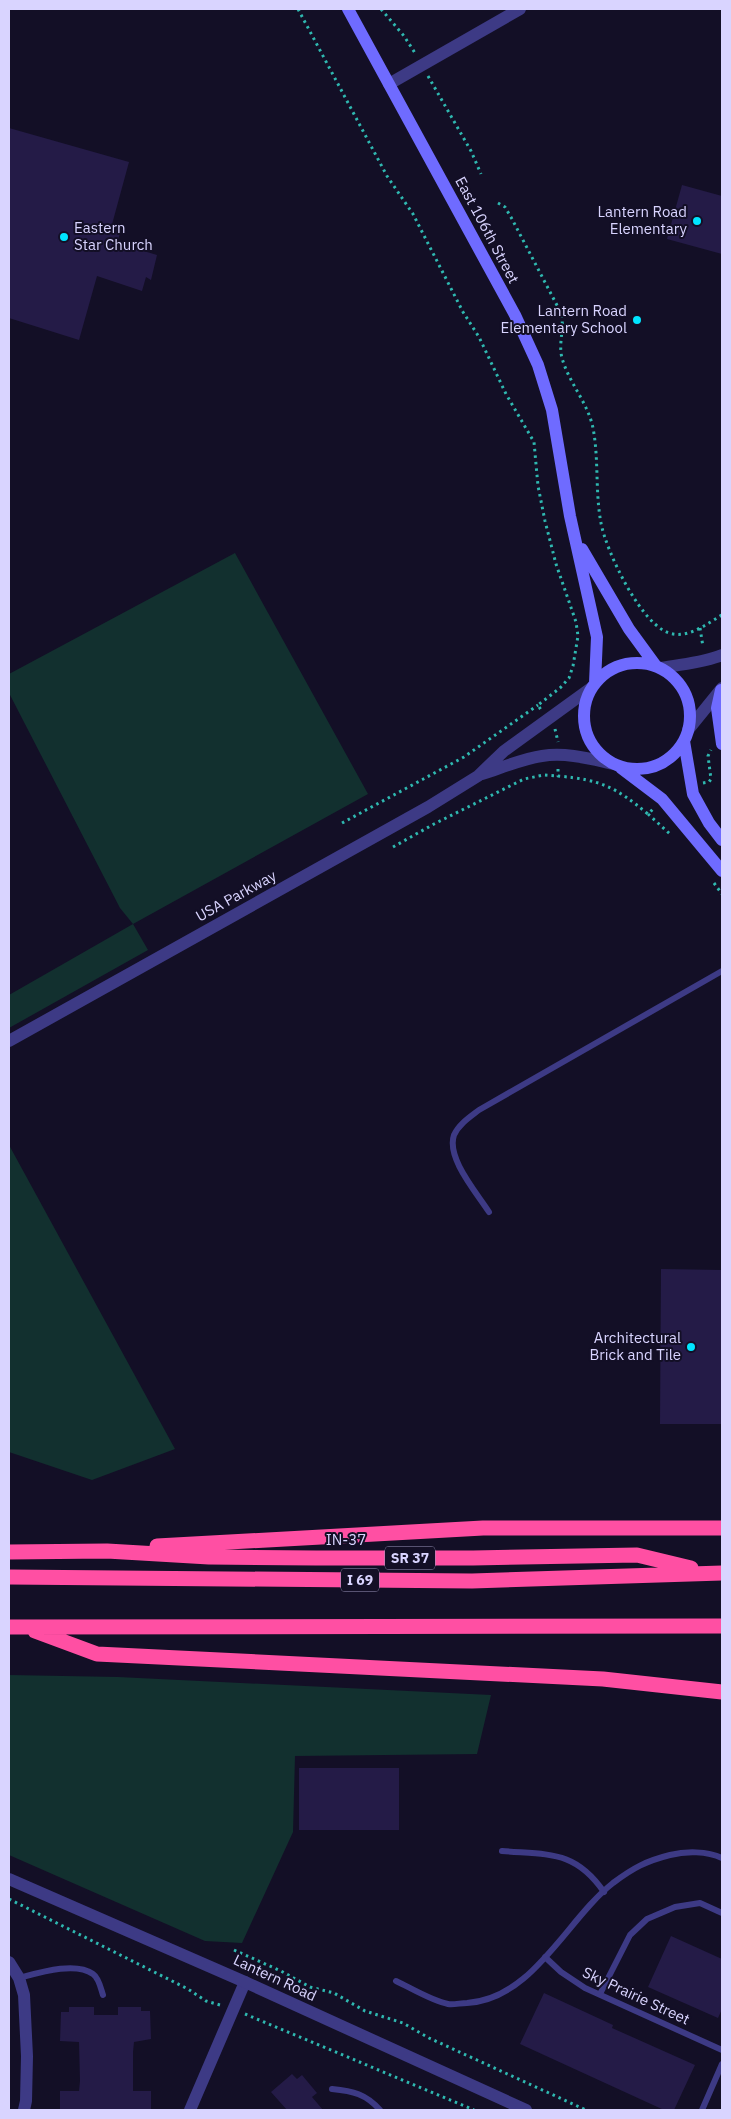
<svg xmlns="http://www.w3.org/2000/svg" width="731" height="2119" font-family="'IBM Plex Sans',sans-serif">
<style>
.green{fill:#12302f}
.building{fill:#241b47}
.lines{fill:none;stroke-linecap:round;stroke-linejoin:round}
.path{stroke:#2fb8b0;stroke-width:3;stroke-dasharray:2.5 4;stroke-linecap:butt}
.service{stroke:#3d3a85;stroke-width:6}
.minor{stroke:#3d3a85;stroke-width:12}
.tertiary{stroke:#3d3a85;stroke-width:12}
.secondary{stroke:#6f6bff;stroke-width:12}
.motorway{stroke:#ff4fa3;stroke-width:15}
.poi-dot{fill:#00e5ff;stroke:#130f26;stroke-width:2}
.labels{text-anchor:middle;stroke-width:4;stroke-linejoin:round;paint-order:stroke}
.shield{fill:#130f26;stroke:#9e99be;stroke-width:1}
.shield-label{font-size:14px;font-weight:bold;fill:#d9d4ff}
.poi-label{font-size:15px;fill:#d9d4ff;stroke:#130f26;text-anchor:end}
.street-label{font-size:15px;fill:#d9d4ff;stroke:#130f26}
</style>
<rect width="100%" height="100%" fill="#130f26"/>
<path class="green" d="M235,553L368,794L133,924L148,950L9,1028V995L133,924L120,908L9,693V674Z
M9,1145L175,1449L92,1480L9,1452Z
M9,1675L118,1677L491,1695L477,1754L295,1756L293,1832L242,1943L205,1941L9,1855Z"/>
<path class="building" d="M9,128L129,162L111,228L121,230L117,243L157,255L151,280L146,277L142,291L97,276L79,340L9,318Z
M682,185L722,196V254L667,239Z
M661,1269L722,1270V1424H660Z
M299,1768H399V1830H299Z
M671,1936L722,1959V2009L718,2018L648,1987Z
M544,1993L613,2025L612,2028L695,2065L674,2110H664L520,2044Z
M69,2007H94V2015H118V2007H141V2011H150L151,2039L134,2042L133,2052V2091H151V2110H60V2091H79L80,2081L79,2042L60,2041L61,2012H69Z
M292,2074L297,2079L302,2075L317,2093L312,2097L323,2110H287L271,2092Z"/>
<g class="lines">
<path class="path" d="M298,9L387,176L413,214L463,312L479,337L506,394L534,442L538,486L545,521L556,564L576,622L578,636L573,666L569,678L560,688L538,705L541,710
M381,9L404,36L415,53
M428,76L471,151L481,174
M498,203L505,207L512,219L561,313C565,328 558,343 562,358C569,383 588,403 593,428C599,459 595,492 601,523C606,551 643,630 673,634C691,637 708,623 722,615
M700,628L703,647
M555,729L558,742
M558,769V776C602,780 615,787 648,814L654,808
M703,783L709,782L711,779L708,756L711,750
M648,814L670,834
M342,823L464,757L538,705
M393,847L434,824L524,779L544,775L558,776
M714,883L722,894
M9,1899L188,1989L206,2001L220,2005
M234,1950L281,1971L310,1987L334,1993L365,2011L403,2023L429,2038L586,2110
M245,2014L474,2110"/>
<path class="service" d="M489,1212C477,1193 446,1158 454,1135C459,1124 470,1117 479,1110L722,971
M502,1851C549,1855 575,1850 604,1892
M545,1957L561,1972L585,1988L722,2050
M19,1978C38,1973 75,1961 93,1974C99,1978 101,1989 103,1995
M396,1981C411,1988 432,2001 448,2004C453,2005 461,2003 467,2003C533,1999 566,1920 613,1883C633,1868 646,1861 670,1855C686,1851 707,1851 722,1858
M600,1994L630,1935L647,1919L675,1907L700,1903L722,1913
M332,2089C353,2091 366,2094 380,2110
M702,2110L722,2064"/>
<path class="minor" d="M389,84L520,9
M9,1962L19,1978L24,1995L27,2056L26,2101L24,2110
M190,2110L245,1982"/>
<path class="tertiary" d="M661,668C681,664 703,663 722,655
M688,730L722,688
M482,774C501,768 522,759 542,756C566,752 591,759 614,764
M9,1041L428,807L478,776L504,751L591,688
M9,1879L245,1982L526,2110"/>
<path class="secondary" d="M348,9L515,315L538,365L552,410L570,516L597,637L595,683
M582,549L629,629L656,666
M584 716a53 53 0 1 1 106 0a53 53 0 1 1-106 0Z
M721,690L717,708L722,744
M684,741L693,794L709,823L722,840
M621,768L662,799L722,871"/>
<path class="motorway" d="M157,1546L483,1528H722
M9,1552L107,1551L209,1557L316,1558H473L637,1555L691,1568
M9,1577L472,1581L722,1573
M9,1627L722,1626
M35,1631L97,1654L603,1679L722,1692"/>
</g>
<g class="poi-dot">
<circle cx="697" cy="221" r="5"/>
<circle cx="64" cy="237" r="5"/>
<circle cx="637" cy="320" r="5"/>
<circle cx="691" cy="1347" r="5"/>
</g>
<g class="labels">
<g class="shield">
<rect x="385" y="1546.5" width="50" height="23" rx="4"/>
<rect x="341" y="1568.5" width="38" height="23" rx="4"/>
</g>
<g class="shield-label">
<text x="410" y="1563">SR 37</text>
<text x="360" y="1585">I 69</text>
</g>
<g class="poi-label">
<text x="687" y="217">Lantern Road<tspan x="687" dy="17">Elementary</tspan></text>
<text x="74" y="233" text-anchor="start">Eastern<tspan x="74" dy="17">Star Church</tspan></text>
<text x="627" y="316">Lantern Road<tspan x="627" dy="17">Elementary School</tspan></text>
<text x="681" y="1343">Architectural<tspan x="681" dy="17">Brick and Tile</tspan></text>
</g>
<g class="street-label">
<text transform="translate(487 230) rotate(62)" y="5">East 106th Street</text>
<text transform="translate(236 896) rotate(-29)" y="5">USA Parkway</text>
<text x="346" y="1545">IN-37</text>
<text transform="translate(275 1978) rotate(25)" y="5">Lantern Road</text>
<text transform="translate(636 1996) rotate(25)" y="5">Sky Prairie Street</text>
</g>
</g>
<rect width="731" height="2119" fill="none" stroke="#d9d4ff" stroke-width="20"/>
</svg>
